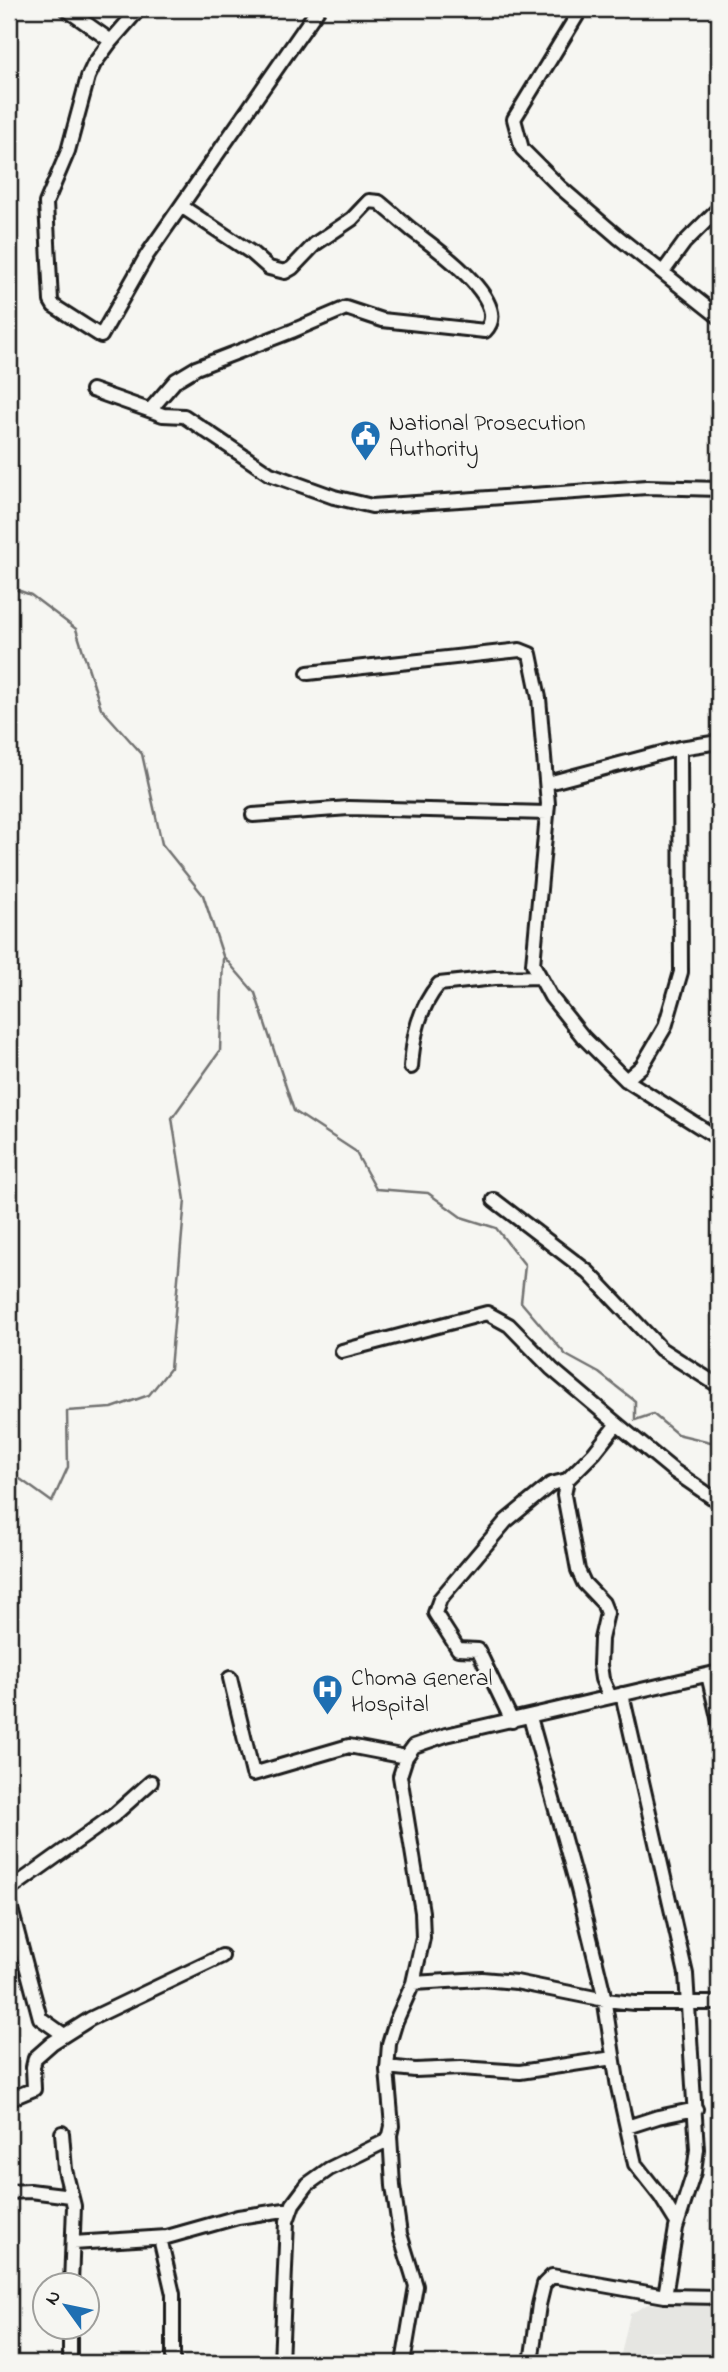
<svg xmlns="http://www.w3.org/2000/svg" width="728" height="2372" font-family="'Indie Flower',sans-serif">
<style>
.built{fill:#e6e6e2}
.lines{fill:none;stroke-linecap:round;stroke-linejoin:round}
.stream{stroke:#727271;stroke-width:2.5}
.minor-casing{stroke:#1c1c1c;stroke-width:18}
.minor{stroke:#f6f6f2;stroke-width:12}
.labels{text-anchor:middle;stroke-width:6;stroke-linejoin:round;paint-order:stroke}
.poi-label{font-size:23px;fill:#1c1c1c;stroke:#f6f6f2;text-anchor:start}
</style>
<rect width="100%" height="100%" fill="#f6f6f2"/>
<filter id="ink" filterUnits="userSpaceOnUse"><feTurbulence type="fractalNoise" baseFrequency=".0143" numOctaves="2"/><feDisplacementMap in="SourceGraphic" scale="14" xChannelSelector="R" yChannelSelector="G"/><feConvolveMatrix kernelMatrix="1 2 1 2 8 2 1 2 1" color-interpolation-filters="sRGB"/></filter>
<g filter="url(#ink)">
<path class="built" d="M648,2304L719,2306V2363H619L630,2314Z"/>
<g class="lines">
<path class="stream" d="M9,587L31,595L76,629L101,708L142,754L162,844L203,895L223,956L255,993L294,1111L355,1151L376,1189L428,1193L461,1217L496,1228L525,1265L521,1302L566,1355L599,1373L635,1401V1420L653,1414L677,1434L719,1444
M9,1471L52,1502L68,1467L67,1411L112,1408L149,1395L170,1369L185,1200L172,1118L220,1051L223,957"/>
<defs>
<path id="minor" d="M66,9L111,41
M139,9L111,41L94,64L88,77L68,151L46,203L51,301L54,306L101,336L147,255L318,9
M581,9L514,119L522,149L560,187L618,237L719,317
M663,272L684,243L719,208
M92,390L163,415L184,416L270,474L334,497L372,506L647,487L719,489
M150,410L176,380L196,368L292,331L346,308L382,320L485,331C514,302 433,246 412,230C401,221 390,211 379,202L369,201L352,219L315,244L292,268L285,272L269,268L252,253L181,206
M308,673L520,650L530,654L539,698L548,804L533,964L551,997L583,1037L626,1080L719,1139
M548,783L680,748L719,742
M253,815L349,808L547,813
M411,1067C413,1036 419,1008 439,984L495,978L540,977
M626,1080L642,1066L665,1027L681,972L680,748
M494,1200L588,1272L661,1349L719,1386
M342,1351L487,1313L509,1325L552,1369L617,1424L674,1471L719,1502
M708,1675L719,1722
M230,1678L253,1774L349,1746L406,1757
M622,1694L686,1974L697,2149L694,2172L676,2228L665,2296
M610,1697L602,1679L600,1665L601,1639L607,1613L603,1603L584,1583L578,1570L564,1495L567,1480L594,1453L617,1424
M530,1717L578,1889L603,1991L618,2087L635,2164L661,2197L677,2223
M512,1721L478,1650L458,1649L435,1613L440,1599L506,1521L551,1484L567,1480
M9,1890L114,1815L151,1782
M9,1901L40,2018L64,2035
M413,1983L482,1979L516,1982L605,2000L634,2003H719
M387,2067L415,2070L461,2068L520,2072L613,2058
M10,2099L34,2089L33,2067L35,2058L52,2043L90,2019L222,1956
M627,2127L658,2117L696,2109
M62,2133L65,2170L74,2206L71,2284
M390,2135L393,2186L400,2234L416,2286L403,2363
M9,2192L30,2191L71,2196
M160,2238L173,2294V2363
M73,2243L167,2237L238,2217L291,2209
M70,2363V2326
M281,2363L287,2221L293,2204L308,2184L329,2169L386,2141L390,2135L392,2126L387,2070L389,2044L396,2021L413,1983L423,1938L422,1912L400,1776L406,1757L414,1746L446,1735L719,1672
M531,2363L539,2305L544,2284L552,2276L665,2296L719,2297"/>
</defs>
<use href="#minor" class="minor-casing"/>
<use href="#minor" class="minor"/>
</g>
</g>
<defs>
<symbol id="civic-pin" viewBox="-11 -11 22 30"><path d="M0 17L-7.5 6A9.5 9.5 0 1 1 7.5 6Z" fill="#1f6fb2" stroke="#f6f6f2"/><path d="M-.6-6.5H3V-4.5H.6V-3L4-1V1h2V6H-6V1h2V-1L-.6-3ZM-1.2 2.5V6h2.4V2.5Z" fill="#fff"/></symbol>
<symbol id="hospital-pin" viewBox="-11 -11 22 30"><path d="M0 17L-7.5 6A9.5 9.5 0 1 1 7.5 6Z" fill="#1f6fb2" stroke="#f6f6f2"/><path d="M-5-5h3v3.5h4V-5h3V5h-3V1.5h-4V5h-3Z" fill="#fff"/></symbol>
</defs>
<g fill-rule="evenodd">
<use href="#civic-pin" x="348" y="418" width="35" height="47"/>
<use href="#hospital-pin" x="310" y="1672" width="35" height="47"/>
</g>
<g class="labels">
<g class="poi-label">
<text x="389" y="430">National Prosecution<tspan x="389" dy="26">Authority</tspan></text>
<text x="351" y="1685">Choma General<tspan x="351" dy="26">Hospital</tspan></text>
</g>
</g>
<rect width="728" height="2372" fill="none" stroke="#f6f6f2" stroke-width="35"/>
<rect x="18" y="18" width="693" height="2337" fill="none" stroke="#1c1c1c" stroke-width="2.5" filter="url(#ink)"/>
<g transform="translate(66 2306) rotate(303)"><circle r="33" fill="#f6f6f2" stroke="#9f9f9c" stroke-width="2"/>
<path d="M0-5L12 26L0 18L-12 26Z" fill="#1f6fb2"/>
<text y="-10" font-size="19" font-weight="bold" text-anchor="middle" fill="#1c1c1c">N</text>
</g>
</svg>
